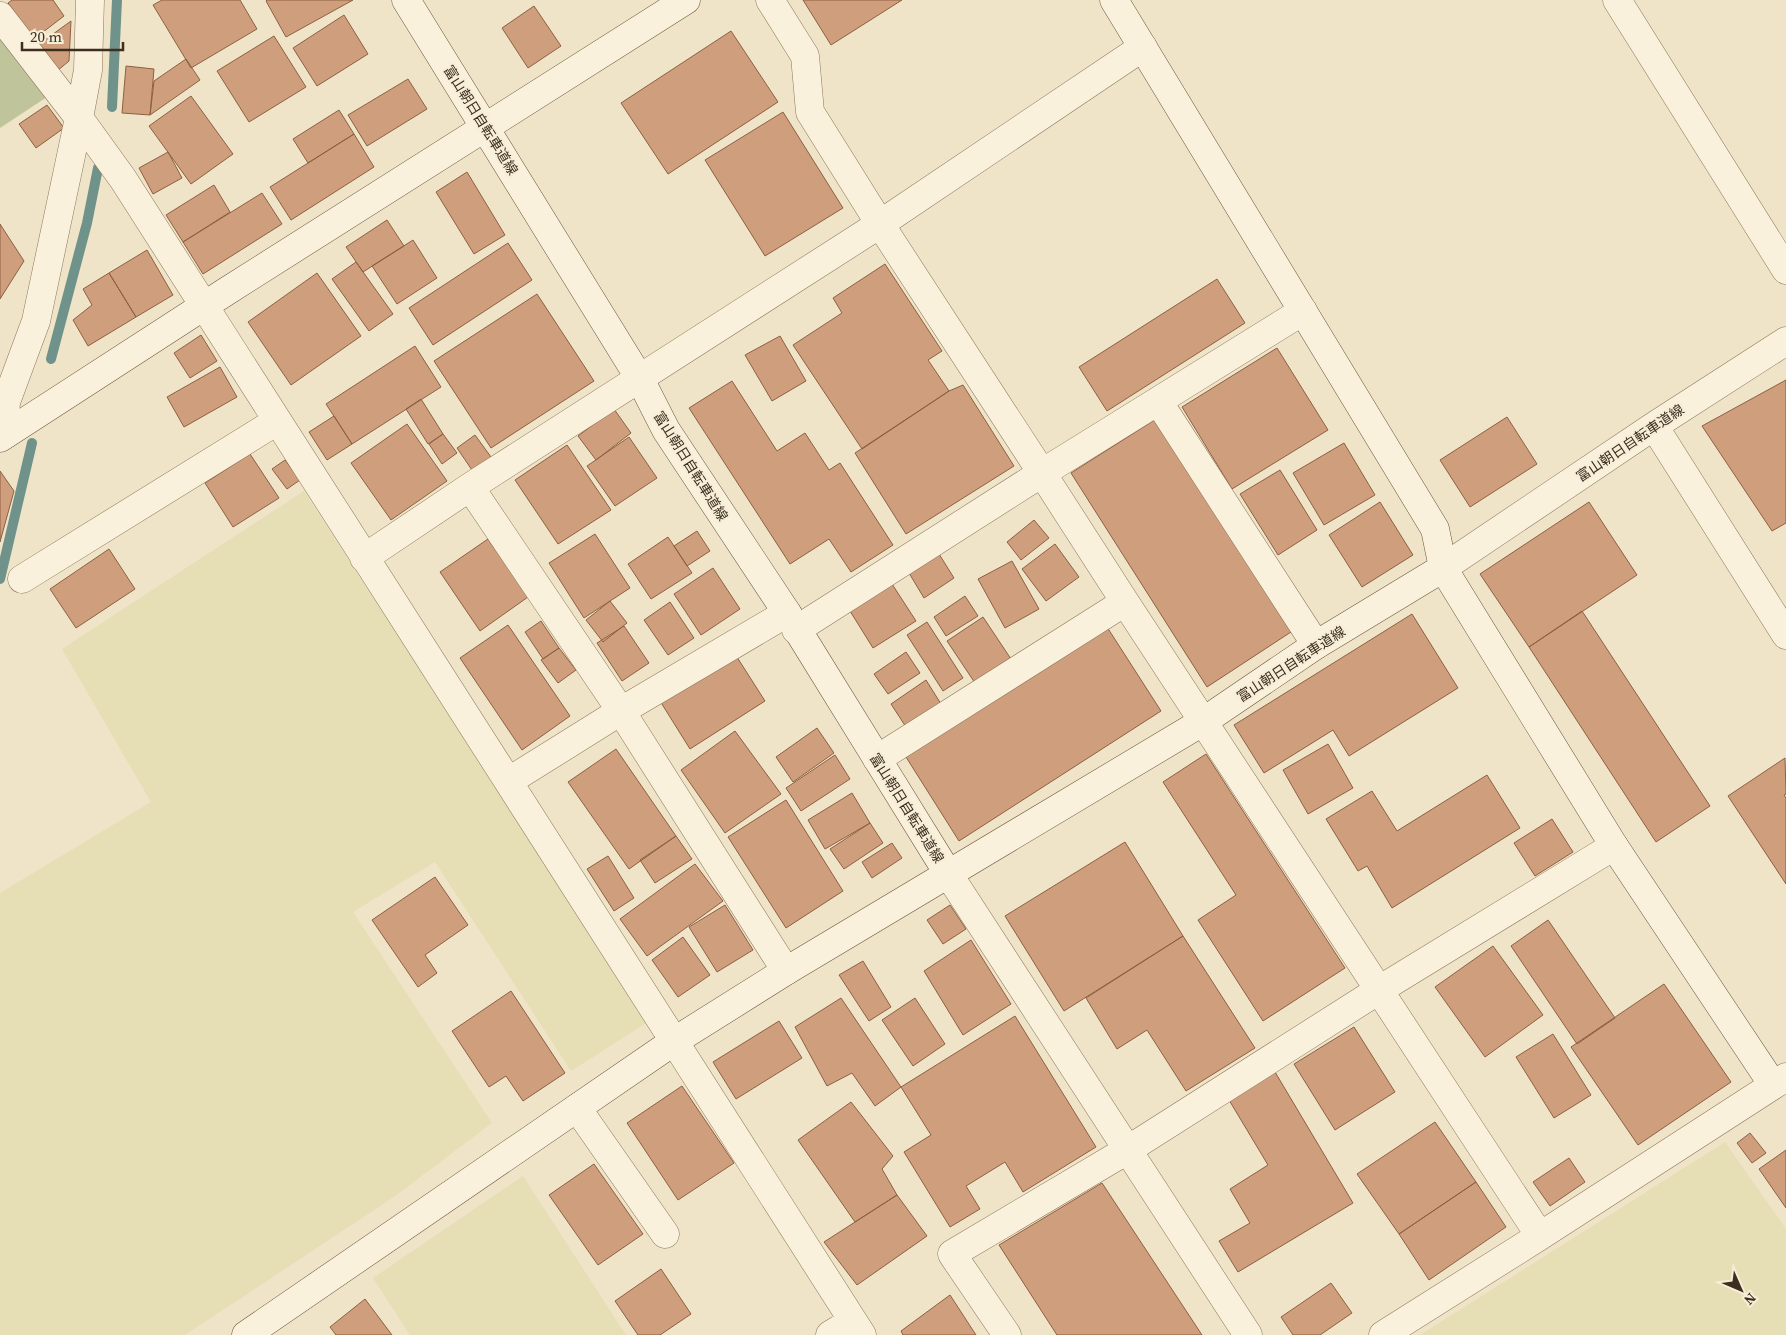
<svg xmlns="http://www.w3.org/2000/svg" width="1786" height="1335" font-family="'Source Serif 4','Noto Sans JP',serif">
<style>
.farmland{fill:#e6deb5}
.cemetery{fill:#bfc49a}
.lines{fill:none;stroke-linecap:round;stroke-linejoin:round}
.stream{stroke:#6f938a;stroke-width:10}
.building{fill:#cf9f7d;stroke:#8d5f41}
.street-casing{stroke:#8d765c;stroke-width:29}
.secondary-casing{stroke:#6f573f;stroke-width:29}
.street{stroke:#faf1dc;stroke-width:28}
.secondary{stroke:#faf1dc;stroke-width:28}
.labels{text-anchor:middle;stroke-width:4.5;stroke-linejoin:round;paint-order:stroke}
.street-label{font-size:14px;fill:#3d2e20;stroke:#f7eed8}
</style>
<rect width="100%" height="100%" fill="#f0e4c8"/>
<path class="farmland" d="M304,491L648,1022L571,1071L435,862L353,912L492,1123L391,1199L185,1335H0V893L151,802L62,649Z
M1725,1142L1786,1229V1335H1420Z
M523,1176L626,1335H410L373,1278Z"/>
<path class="cemetery" d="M0,30L50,95L0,128Z"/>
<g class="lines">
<path class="stream" d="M112,107L117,0
M51,359L87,223L98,168
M0,579L32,443"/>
</g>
<path class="building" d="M12,0H53L64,16L34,39L8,3Z
M162,0H240L257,29L191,68L153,5Z
M267,0H353L286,37L266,1Z
M803,0H902L831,45Z
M534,6L561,46L528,68L502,28Z
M344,15L368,54L317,86L293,48Z
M71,21L69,61L57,71L38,45Z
M731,31L778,102L668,174L621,103Z
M274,36L306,87L249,122L217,71Z
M186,59L200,80L150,115L154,81Z
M126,66L154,69L150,115L122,113Z
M408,79L427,109L367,146L348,115Z
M191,96L233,154L191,184L149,126Z
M47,105L64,128L36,148L19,124Z
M339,110L354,134L308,163L293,139Z
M783,112L843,208L765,256L705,160Z
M354,134L374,167L291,220L270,187Z
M168,152L182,178L153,194L139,168Z
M467,172L505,235L474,254L436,192Z
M214,185L230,212L183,242L166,215Z
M262,193L282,224L203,274L183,242Z
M387,220L404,246L363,272L346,247Z
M0,224L24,261L0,299Z
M413,240L437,278L397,304L372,266Z
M508,243L532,280L433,345L409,308Z
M147,250L173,295L136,317L109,273Z
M356,262L393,314L369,331L332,279Z
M885,264L942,351L928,360L949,391L862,449L793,345L842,313L833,298Z
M109,273L136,317L88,346L73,320L92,305L83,289Z
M317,273L361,336L291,385L248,322Z
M1217,279L1245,323L1107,411L1079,367Z
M537,294L594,381L491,448L434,361Z
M201,335L217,361L190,378L174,353Z
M780,336L806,381L772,401L745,355Z
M415,346L441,387L352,444L326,404Z
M1277,348L1328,430L1232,489L1182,407Z
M220,367L237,397L184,427L167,397Z
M1786,380V523L1772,531L1702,426Z
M732,381L777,451L805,433L829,470L840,463L893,545L851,572L829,539L790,564L689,408Z
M963,385L1014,466L906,534L855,453L949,391Z
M421,399L443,434L428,444L406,409Z
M614,409L631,433L596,460L578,436Z
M334,416L352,444L327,460L309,432Z
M1507,417L1537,464L1470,507L1440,460Z
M1156,419L1291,632L1207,687L1071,473Z
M407,424L447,481L391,520L351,463Z
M443,434L457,453L442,464L429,444Z
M475,435L491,457L472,470L457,448Z
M629,437L657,478L615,506L587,466Z
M1344,443L1375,495L1324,525L1293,473Z
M567,445L611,510L558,544L515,480Z
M250,454L279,498L233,527L205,483Z
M285,460L300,480L287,489L272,469Z
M1280,470L1317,530L1278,555L1240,494Z
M0,471L14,491L0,542Z
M1380,502L1413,555L1362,587L1329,535Z
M1589,502L1637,575L1529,647L1480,574Z
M1034,520L1049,538L1021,560L1007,542Z
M697,531L710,551L687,566L674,546Z
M595,534L630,588L584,618L549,563Z
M668,537L692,573L651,599L628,564Z
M488,539L528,597L480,631L440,572Z
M1055,544L1079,577L1046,601L1022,569Z
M109,549L135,589L76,628L50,589Z
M939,554L954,578L924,598L909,573Z
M1012,561L1039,609L1005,628L978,579Z
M713,568L740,609L701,635L674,594Z
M892,584L916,621L873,648L850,611Z
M965,596L978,616L946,636L934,617Z
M610,601L627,623L603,642L586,620Z
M670,602L694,638L668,655L644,620Z
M1582,611L1710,806L1656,842L1529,647Z
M1412,614L1458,688L1349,756L1333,730L1264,773L1234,725Z
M983,617L1013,662L977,686L947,641Z
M541,621L559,648L543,659L525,632Z
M927,622L963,678L943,691L907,635Z
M508,625L570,716L522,750L460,658Z
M624,626L649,663L622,681L597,643Z
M1107,627L1161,711L959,841L906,757Z
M559,648L576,670L558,683L541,660Z
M906,652L920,673L888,694L874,674Z
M735,654L765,701L690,749L660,701Z
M926,680L941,704L906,727L891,704Z
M817,728L834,753L793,782L776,757Z
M735,731L781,794L725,833L681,770Z
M1328,744L1353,788L1308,814L1283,770Z
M616,749L676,836L629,869L568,782Z
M1206,754L1345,968L1263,1021L1198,920L1236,895L1163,782Z
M835,755L850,779L801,811L786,788Z
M1785,758L1786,794L1784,795L1786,798V884L1728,796Z
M1487,775L1520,828L1392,908L1367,866L1358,871L1326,819L1372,791L1397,831Z
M852,793L870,823L825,849L808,820Z
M786,800L843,891L786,928L728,837Z
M1552,819L1573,852L1535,876L1514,843Z
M870,823L883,843L844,869L830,849Z
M676,836L692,859L655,883L640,860Z
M1125,842L1183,936L1064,1011L1005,916Z
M892,843L902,858L872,878L862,862Z
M608,856L634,898L614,911L587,869Z
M695,864L723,901L647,956L620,919Z
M435,877L468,925L425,955L437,973L418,987L372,920Z
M725,905L753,950L717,972L689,927Z
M950,905L966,929L943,944L927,920Z
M1548,920L1615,1018L1577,1044L1511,946Z
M1183,936L1255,1048L1186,1091L1147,1030L1117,1049L1086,998Z
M683,937L710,975L678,997L652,960Z
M971,940L1011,1004L963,1035L924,971Z
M1493,946L1543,1015L1485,1057L1435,987Z
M863,961L891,1007L869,1021L839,975Z
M1664,984L1731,1082L1638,1145L1571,1047Z
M511,991L565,1073L523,1101L506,1076L489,1087L452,1031Z
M841,998L901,1087L875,1106L852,1073L827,1086L795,1027Z
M915,998L945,1044L913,1066L882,1020Z
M1015,1016L1096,1147L1023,1192L1005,1162L966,1186L980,1209L950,1227L904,1152L931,1135L901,1087Z
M779,1021L802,1058L736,1099L713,1062Z
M1354,1027L1395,1092L1335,1130L1294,1064Z
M1553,1034L1591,1095L1554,1118L1516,1057Z
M1275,1072L1353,1203L1238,1272L1219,1241L1250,1223L1230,1189L1268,1165L1229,1100Z
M682,1086L734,1163L678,1200L627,1123Z
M851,1102L893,1156L882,1169L897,1195L855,1222L798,1140Z
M1435,1122L1476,1182L1399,1234L1357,1174Z
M1750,1133L1766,1153L1752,1163L1737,1143Z
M1786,1150V1208L1759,1169Z
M1569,1158L1585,1182L1550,1206L1533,1182Z
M594,1164L643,1234L598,1265L549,1195Z
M1476,1182L1506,1227L1429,1280L1399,1234Z
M1102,1183L1202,1335H1057L999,1245Z
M897,1195L927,1236L857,1285L824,1242Z
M661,1269L691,1314L660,1335H638L615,1301Z
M1331,1283L1352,1313L1320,1335H1293L1281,1317Z
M950,1295L976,1335H903L901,1331Z
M365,1299L392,1335H336L330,1327Z"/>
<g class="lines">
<defs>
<path id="street" d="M770,0L805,56L810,112L880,224L1042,473L796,630
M1617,0L1786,270
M0,16L79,118L123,179L862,1335
M1303,311L1042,473L1125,602L1540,1236
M1158,401L1316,645
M1654,426L1786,635
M4,435L6,402L36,321L79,118L88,70L90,0
M470,487L621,711L786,971
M364,558L470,487L880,224L1143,47
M1443,568L1654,426L1786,341
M22,579L277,421
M877,759L1125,602
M509,781L621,711L787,613
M949,875L1248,1335
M577,1108L665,1234
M830,1335L853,1321
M1007,1335L952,1254L1129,1149L1379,990L1614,846
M1383,1335L1540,1236L1786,1077"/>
<path id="secondary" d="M406,0L640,379L666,430L787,613L949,875
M1114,0L1435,529L1443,568L1614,846L1773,1085
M0,438L227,291L686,0
M246,1335L673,1042L786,971L1204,721L1316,645L1443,568"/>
</defs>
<use href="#street" class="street-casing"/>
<use href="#secondary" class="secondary-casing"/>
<use href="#street" class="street"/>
<use href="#secondary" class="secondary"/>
</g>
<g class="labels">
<g class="street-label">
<text transform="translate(481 120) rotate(58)" y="5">富山朝日自転車道線</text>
<text transform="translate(1630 443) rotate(-34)" y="5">富山朝日自転車道線</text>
<text transform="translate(691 466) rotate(58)" y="5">富山朝日自転車道線</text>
<text transform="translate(1291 664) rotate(-33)" y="5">富山朝日自転車道線</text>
<text transform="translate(907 808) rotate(58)" y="5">富山朝日自転車道線</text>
</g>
</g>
<g transform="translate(1741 1290) rotate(135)" stroke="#f7eed8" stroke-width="4" paint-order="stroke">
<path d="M0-4L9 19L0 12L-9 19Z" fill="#3d2e20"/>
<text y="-8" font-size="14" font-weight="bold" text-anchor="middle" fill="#3d2e20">N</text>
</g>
<path d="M22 42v8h101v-8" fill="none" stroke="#3d2e20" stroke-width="2.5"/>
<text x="30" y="42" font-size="15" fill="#3d2e20" stroke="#f7eed8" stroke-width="4" paint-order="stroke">20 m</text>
</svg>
